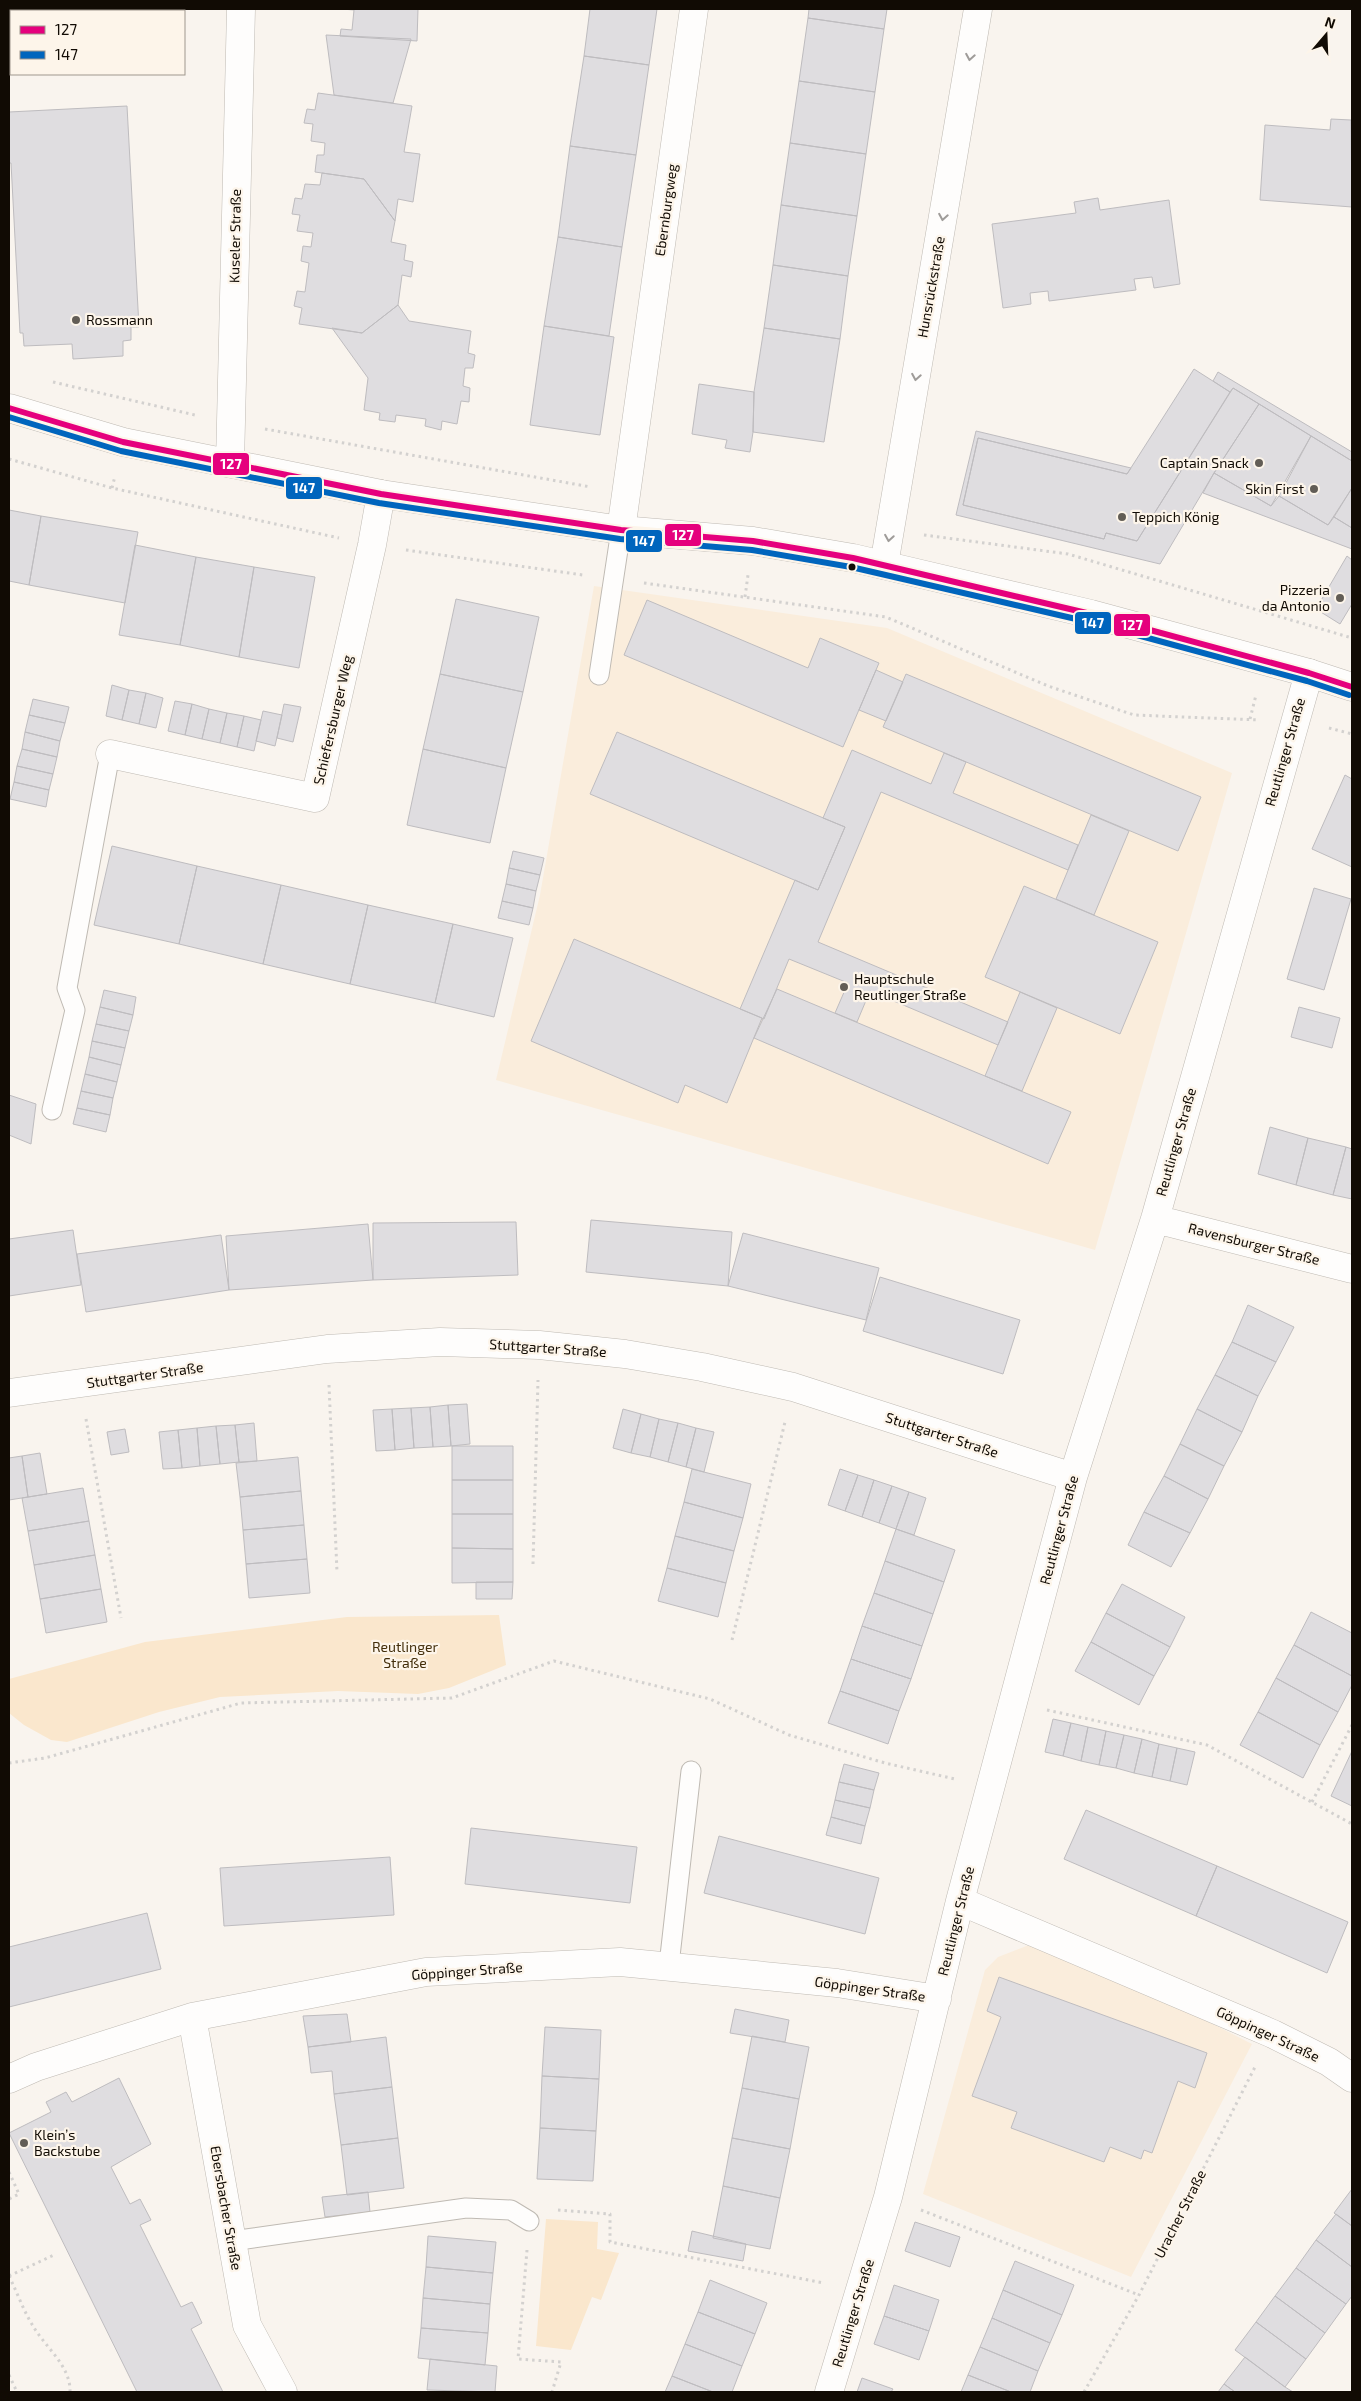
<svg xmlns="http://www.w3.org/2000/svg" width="1361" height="2401" font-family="'Exo 2',sans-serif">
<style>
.built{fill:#faeddc}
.green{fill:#fae7cd}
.building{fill:#dfdde0;stroke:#bebcbf}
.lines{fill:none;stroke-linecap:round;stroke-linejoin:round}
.lane-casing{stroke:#bfbab3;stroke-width:21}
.street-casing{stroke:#bfbab3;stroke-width:29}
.secondary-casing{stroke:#bfbab3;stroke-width:29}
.path{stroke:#d3d1cf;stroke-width:3;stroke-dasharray:2.5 4;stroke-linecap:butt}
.lane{stroke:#fefdfc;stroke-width:19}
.street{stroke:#fefdfc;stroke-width:28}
.secondary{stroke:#fefdfc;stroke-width:28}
.bus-1-casing{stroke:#fdf5ea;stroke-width:10}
.bus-2-casing{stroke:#fdf5ea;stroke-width:10}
.bus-1{stroke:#e5007d;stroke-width:6}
.bus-2{stroke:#0065bd;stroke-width:6}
.oneway{stroke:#9f9c99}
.poi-dot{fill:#625d56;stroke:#fdf5ea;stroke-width:2}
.bus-dot{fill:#110b04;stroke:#fdf5ea;stroke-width:2}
.labels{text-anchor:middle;stroke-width:4.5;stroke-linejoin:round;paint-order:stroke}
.street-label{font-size:14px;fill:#110b04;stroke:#fdf5ea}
.poi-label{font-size:14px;fill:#110b04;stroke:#fdf5ea;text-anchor:start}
.park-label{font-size:14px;fill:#432e0b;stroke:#fdf5ea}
.line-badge{stroke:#fdf5ea;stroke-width:2}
.badge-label{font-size:14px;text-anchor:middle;font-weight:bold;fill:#fff}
</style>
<rect width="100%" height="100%" fill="#f9f4ee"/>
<path class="built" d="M594,586L887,628L1232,773L1095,1250L496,1080L540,895Z
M1029,1945L1039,1947L1205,2020L1252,2044L1131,2277L923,2194L985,1970L998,1957Z"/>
<path class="green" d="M499,1615L506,1665L449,1688L418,1694L338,1691L220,1697L159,1712L67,1742L51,1740L24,1725L9,1713V1679L145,1642L347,1617Z
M546,2219L598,2222L597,2249L619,2253L601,2300L592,2297L571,2350L536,2346Z"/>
<path class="building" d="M342,9H418L417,41L340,36L341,29L352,30L354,10Z
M590,9H657L649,65L584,56Z
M809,9H887L884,29L808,18Z
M808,18L884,29L875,92L799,81Z
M326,35L411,39L393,103L334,95Z
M584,56L649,65L636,155L570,146Z
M799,81L875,92L866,154L790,143Z
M318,93L412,106L404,152L420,154L413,202L398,199L395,221L364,179L315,172L317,155H324L325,143L311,141L313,124L304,123L307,109L315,110Z
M127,106L139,327H131V340L123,341V356L73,359L72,344L24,346L23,333H20L11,163H9V112Z
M1331,119L1351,120L1352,207L1260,200L1265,125L1330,130Z
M790,143L866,154L857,216L781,205Z
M570,146L636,155L622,247L558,237Z
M322,173L364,179L395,221L391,242L406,245L404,260L413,262L411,277L402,275L398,305L362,333L299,324L302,308L294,306L297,291L305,292L309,263L301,261L303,246L311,247L313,233L297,231L300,215L292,214L295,198L302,199L305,184L320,185Z
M1098,198L1100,210L1169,200L1180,284L1154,288L1152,277L1134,279L1136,290L1049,301L1048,291L1030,293L1031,304L1003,308L992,224L1076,213L1074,202Z
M781,205L857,216L848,276L773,265Z
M558,237L622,247L609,336L544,326Z
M773,265L848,276L840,339L764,328Z
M398,305L409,321L471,331L468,353L475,355L473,368H465L463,386L470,388L469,402L461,401L457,424L442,421L441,430L425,426L426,419L396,415L395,422L379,420L380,413L364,410L368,378L332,328L362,333Z
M544,326L614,337L600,435L530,425Z
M764,328L840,339L824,442L753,432L754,392Z
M1194,369L1230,392L1137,541L1106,533L1104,539L963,505L978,438L1127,474Z
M1218,372L1352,452V461L1233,388L1230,392L1213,381Z
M699,384L754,392L753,432L750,452L725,448L727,440L692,434Z
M1233,388L1259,404L1214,473L1160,564L956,515L976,431L1131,468L1127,474L978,438L963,505L1104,539L1106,533L1137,541Z
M1259,404L1311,436L1271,506L1214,473Z
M1311,436L1352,461V488L1328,525L1279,496Z
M1214,473L1271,506L1279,496L1328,525L1334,517L1352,528V549L1203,493Z
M1352,488V528L1334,517Z
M9,510L41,516L29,585L9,581Z
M41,516L138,532L125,603L29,585Z
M135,545L196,557L180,645L119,635Z
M1347,556L1352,560V604L1340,624L1316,609Z
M196,557L254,567L239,657L180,645Z
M254,567L315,577L299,668L239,657Z
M456,599L539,617L523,692L440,674Z
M647,600L808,668L820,638L879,663L843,747L624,655Z
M876,670L903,682L886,721L859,710Z
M440,674L523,692L506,768L423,749Z
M906,674L1201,797L1178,851L883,727Z
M112,685L129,690L122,720L106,716Z
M129,690L146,693L139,724L122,720Z
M146,693L163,698L156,728L139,724Z
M33,699L69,707L65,723L29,715Z
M175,701L192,704L185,735L168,731Z
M192,704L209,709L202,739L185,735Z
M284,704L301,707L293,742L277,738Z
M209,709L227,713L220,743L202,739Z
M263,711L282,715L275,746L256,741Z
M227,713L244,716L237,747L220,743Z
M29,715L65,723L60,741L25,732Z
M244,716L261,720L254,751L237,747Z
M25,732L60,741L57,757L22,749Z
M617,732L845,827L818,890L590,794Z
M22,749L57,757L53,774L17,766Z
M423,749L506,768L490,843L407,825Z
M852,750L931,784L944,753L966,762L953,793L1078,845L1068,870L881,792L818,942L1008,1022L998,1045L870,991L857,1022L835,1013L848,983L789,959L764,1019L740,1009L795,880L818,890L845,827L823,818Z
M17,766L53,774L49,790L14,782Z
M1345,775L1352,779V867L1312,849Z
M14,782L49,790L46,807L10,799Z
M1091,815L1129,831L1094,915L1056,899Z
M112,846L197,866L179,944L94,925Z
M513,851L544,858L540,875L509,868Z
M197,866L281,885L263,964L179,944Z
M509,868L540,875L536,891L506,884Z
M506,884L536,891L533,908L502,901Z
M281,885L368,905L350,984L263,964Z
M1024,886L1158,942L1120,1034L985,977Z
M1314,888L1351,899L1324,990L1287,979Z
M502,901L533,908L529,925L498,918Z
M368,905L453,924L435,1003L350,984Z
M453,924L513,938L494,1017L435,1003Z
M574,939L762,1018L727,1103L685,1085L678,1103L531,1041Z
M777,989L1071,1112L1048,1164L754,1038Z
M104,990L136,997L133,1015L100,1007Z
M1020,992L1057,1008L1022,1091L985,1076Z
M100,1007L133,1015L129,1031L96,1024Z
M1299,1007L1340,1018L1332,1048L1291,1037Z
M96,1024L129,1031L125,1048L92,1041Z
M92,1041L125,1048L121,1065L89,1057Z
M89,1057L121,1065L117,1082L85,1074Z
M85,1074L117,1082L113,1098L81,1091Z
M81,1091L113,1098L110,1115L77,1108Z
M9,1095L36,1104L31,1144L9,1135Z
M77,1108L110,1115L106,1132L73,1124Z
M1270,1127L1308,1138L1296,1185L1258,1174Z
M1308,1138L1346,1147L1333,1195L1296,1185Z
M1346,1147L1352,1149V1199L1333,1195Z
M591,1220L732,1232L728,1286L586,1272Z
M516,1222L518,1275L373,1280V1223Z
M368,1224L373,1280L229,1290L226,1236Z
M73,1230L81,1285L9,1296V1239Z
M743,1233L879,1268L866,1320L728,1286Z
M221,1235L229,1290L86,1312L77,1254Z
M880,1277L1020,1320L1003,1374L863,1331Z
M1248,1305L1294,1327L1276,1362L1232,1342Z
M1232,1342L1276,1362L1258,1396L1215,1375Z
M1215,1375L1258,1396L1242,1432L1197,1409Z
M467,1404L470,1444L451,1446L448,1405Z
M448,1405L451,1446L433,1447L430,1407Z
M430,1407L433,1447L414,1448L411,1408Z
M411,1408L414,1448L395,1450L392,1409Z
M392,1409L395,1450L376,1451L373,1410Z
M623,1409L641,1414L631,1453L613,1448Z
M1197,1409L1242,1432L1224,1466L1180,1444Z
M641,1414L659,1419L650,1457L631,1453Z
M659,1419L678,1423L668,1462L650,1457Z
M254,1423L257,1461L239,1462L235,1425Z
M678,1423L696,1428L686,1467L668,1462Z
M235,1425L239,1462L220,1464L216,1426Z
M216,1426L220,1464L200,1466L197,1428Z
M197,1428L200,1466L182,1468L178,1430Z
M696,1428L714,1432L704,1472L686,1467Z
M125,1429L129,1452L111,1455L107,1432Z
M178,1430L182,1468L163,1469L159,1432Z
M1180,1444L1224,1466L1208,1499L1164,1476Z
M452,1446H513V1480H452Z
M40,1453L47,1494L28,1497L22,1456Z
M22,1456L28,1497L9,1500V1458Z
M298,1457L301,1491L240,1497L236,1463Z
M692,1469L751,1484L743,1518L684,1502Z
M840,1469L858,1475L845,1511L828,1505Z
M858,1475L874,1480L862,1517L845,1511Z
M1164,1476L1208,1499L1190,1533L1144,1512Z
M452,1480H513V1514H452Z
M874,1480L892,1486L879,1523L862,1517Z
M892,1486L909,1492L896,1529L879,1523Z
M83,1488L89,1521L28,1531L22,1498Z
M301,1491L304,1525L243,1530L240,1497Z
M909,1492L926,1498L914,1535L896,1529Z
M684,1502L743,1518L734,1551L675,1536Z
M1144,1512L1190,1533L1171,1567L1128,1545Z
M452,1514H513V1549L452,1548Z
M89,1521L95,1555L34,1565L28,1531Z
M304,1525L307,1559L246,1564L243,1530Z
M896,1529L955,1550L944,1582L885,1561Z
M675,1536L734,1551L726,1583L667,1568Z
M452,1548L513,1549V1582L452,1583Z
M95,1555L101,1589L40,1599L34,1565Z
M307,1559L310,1593L249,1598L246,1564Z
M885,1561L944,1582L933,1614L874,1593Z
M667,1568L726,1583L718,1617L658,1601Z
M476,1582H513L512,1599H476Z
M1122,1584L1185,1617L1170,1647L1106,1613Z
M101,1589L107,1622L46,1633L40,1599Z
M874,1593L933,1614L922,1646L862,1626Z
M1311,1612L1352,1633V1676L1294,1645Z
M1106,1613L1170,1647L1154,1676L1091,1642Z
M862,1626L922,1646L911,1679L851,1659Z
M1091,1642L1154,1676L1139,1705L1075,1671Z
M1294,1645L1352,1676V1685L1338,1712L1276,1678Z
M851,1659L911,1679L899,1711L840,1691Z
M1276,1678L1338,1712L1320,1745L1258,1712Z
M840,1691L899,1711L888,1744L828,1723Z
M1258,1712L1320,1745L1303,1778L1240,1745Z
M1053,1719L1071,1723L1063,1756L1045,1752Z
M1071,1723L1088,1727L1081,1761L1063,1756Z
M1088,1727L1106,1731L1099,1765L1081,1761Z
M1106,1731L1124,1735L1116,1768L1099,1765Z
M1124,1735L1142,1739L1134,1773L1116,1768Z
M1142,1739L1159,1744L1152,1777L1134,1773Z
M1159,1744L1177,1748L1170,1781L1152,1777Z
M1177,1748L1195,1752L1187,1785L1170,1781Z
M1352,1751V1806L1331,1796Z
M844,1764L879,1773L874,1790L839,1782Z
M839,1782L874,1790L870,1808L835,1800Z
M835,1800L870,1808L865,1826L831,1817Z
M1086,1810L1217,1866L1196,1916L1064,1859Z
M831,1817L865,1826L861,1844L826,1835Z
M471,1828L637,1847L630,1903L465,1884Z
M719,1836L879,1878L865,1934L704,1893Z
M390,1857L394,1915L224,1926L220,1868Z
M1217,1866L1348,1922L1327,1973L1196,1916Z
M147,1913L161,1969L9,2007V1947Z
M999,1977L1207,2053L1195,2088L1178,2081L1152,2153L1144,2150L1141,2159L1110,2147L1104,2162L1011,2128L1017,2112L972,2096L1001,2017L987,2011Z
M735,2009L789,2020L785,2042L730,2033Z
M347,2014L351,2042L308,2047L303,2016Z
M545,2027L601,2030L599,2079L542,2076Z
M752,2036L809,2047L799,2099L742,2088Z
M386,2037L392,2087L334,2094L332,2071L311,2073L308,2047Z
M542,2076L599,2079L596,2131L540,2128Z
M119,2078L151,2144L111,2167L130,2204L140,2199L151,2220L140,2225L181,2307L192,2302L197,2312L202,2323L191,2329L223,2392H137L9,2133L51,2112L46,2102L66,2092L72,2102Z
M392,2087L398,2138L341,2145L334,2094Z
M742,2088L799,2099L790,2149L732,2138Z
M540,2128L596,2131L593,2181L537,2179Z
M398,2138L404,2188L347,2195L341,2145Z
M732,2138L790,2149L780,2198L723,2186Z
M723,2186L780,2198L770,2249L713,2238Z
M1352,2189V2226L1334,2213Z
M368,2192L370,2212L325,2217L322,2197Z
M1336,2214L1352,2226V2267L1316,2240Z
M915,2222L960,2237L950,2267L905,2251Z
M692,2231L746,2244L743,2261L688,2251Z
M428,2236L496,2242L493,2273L426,2267Z
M1316,2240L1352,2267V2296L1346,2304L1296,2268Z
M1015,2261L1074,2285L1062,2315L1003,2290Z
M426,2267L493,2273L490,2304L423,2298Z
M1296,2268L1346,2304L1325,2333L1275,2296Z
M710,2280L767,2303L755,2334L698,2312Z
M894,2285L939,2300L929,2331L884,2316Z
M1003,2290L1062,2315L1050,2343L992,2318Z
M1275,2296L1325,2333L1306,2359L1256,2322Z
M423,2298L490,2304L488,2333L421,2328Z
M698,2312L755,2334L742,2366L685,2344Z
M884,2316L929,2331L919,2360L874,2344Z
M992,2318L1050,2343L1038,2371L980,2347Z
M1256,2322L1306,2359L1285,2387L1235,2350Z
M421,2328L488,2333L485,2365L418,2358Z
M685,2344L742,2366L732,2392H713L672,2376Z
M980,2347L1038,2371L1030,2392H1011L968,2375Z
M1245,2357L1285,2387L1293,2392H1235L1224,2384Z
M430,2359L497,2366L495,2392L427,2390Z
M968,2375L1011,2392H961Z
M672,2376L713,2392H665Z
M862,2378L893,2389L891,2392H857Z
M1224,2384L1235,2392H1218Z"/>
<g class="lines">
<defs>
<path id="lane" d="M599,675L621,530
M52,1110L75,1010L67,988L110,754
M669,1965L691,1771
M232,2241L466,2208L511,2210L529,2221"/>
<path id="street" d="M230,463L241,9
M621,530L694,9
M884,565L978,9
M110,754L315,798L372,545L381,494
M1155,1219L1352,1269
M9,1393L327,1349L440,1342L539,1345L625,1354L702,1367L793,1387L1073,1477
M960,1901L1273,2034L1329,2062L1352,2078
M192,2017L247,2325L283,2392
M9,2079L36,2067L192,2017L426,1972L620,1962L837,1983L937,1999
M829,2392L888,2197L960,1901L1073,1477L1155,1219L1309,673"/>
<path id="secondary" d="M9,408L123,442L381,494L621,530L753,541L853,558L1091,614L1309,673L1352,687"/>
</defs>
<use href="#lane" class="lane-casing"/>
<use href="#street" class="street-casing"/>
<use href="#secondary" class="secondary-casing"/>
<path class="path" d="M53,382L195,415
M265,429L591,487
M9,459L112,488L339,538
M112,488L115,476
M924,535L1068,554L1352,638
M406,550L583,575
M644,583L886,617L1048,686L1134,715L1259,720
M745,597L748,575
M1250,719L1256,695
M1329,728L1352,734
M329,1385L337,1572
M86,1419L121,1618
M533,1564L538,1380
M732,1640L785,1422
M1047,1710L1207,1745L1352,1824
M9,1763L45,1758L241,1703L452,1698L554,1661L710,1699L789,1735L885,1763L955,1779
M1312,1802L1352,1725
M9,2172L19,2194L9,2199
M558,2210L610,2214V2242L824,2283
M921,2210L1139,2295
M527,2250L518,2359L561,2362L552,2392
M9,2276C17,2292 23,2310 33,2326C45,2347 71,2366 70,2392
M9,2276L54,2255
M9,2375L17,2392
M1084,2392L1139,2295L1256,2065"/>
<use href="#lane" class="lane"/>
<use href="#street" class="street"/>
<use href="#secondary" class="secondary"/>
<defs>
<path id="bus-1" d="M9,408L123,442L381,494L621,530L753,541L853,558L1091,614L1309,673L1352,687"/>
<path id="bus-2" d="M9,417L121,451L379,503L620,539L752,550L851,567L1089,622L1307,681L1349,695"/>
</defs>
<use href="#bus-1" class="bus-1-casing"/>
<use href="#bus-2" class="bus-2-casing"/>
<use href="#bus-1" class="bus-1"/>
<use href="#bus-2" class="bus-2"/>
</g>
<defs><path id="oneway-chevron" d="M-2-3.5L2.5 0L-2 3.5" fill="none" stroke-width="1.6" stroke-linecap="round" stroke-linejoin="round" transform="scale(1.25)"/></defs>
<g class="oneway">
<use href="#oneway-chevron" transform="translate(970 57) rotate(100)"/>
<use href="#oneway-chevron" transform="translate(943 217) rotate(100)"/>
<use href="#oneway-chevron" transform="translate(916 377) rotate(100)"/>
<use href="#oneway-chevron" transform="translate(889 538) rotate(99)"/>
</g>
<g class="poi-dot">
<circle cx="76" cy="320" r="5"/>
<circle cx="1259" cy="463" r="5"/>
<circle cx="1314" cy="489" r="5"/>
<circle cx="1122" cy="517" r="5"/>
<circle cx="1340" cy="598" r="5"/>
<circle cx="844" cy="987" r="5"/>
<circle cx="24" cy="2143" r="5"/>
</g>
<circle class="bus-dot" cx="852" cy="567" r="4.5"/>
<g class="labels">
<g class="street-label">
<text transform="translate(666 210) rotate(-82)" y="5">Ebernburgweg</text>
<text transform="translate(235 236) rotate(-89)" y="5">Kuseler Straße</text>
<text transform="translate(931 287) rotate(-80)" y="5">Hunsrückstraße</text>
<text transform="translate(333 720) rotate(-77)" y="5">Schiefersburger Weg</text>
<text transform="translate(1285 752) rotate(-74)" y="5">Reutlinger Straße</text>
<text transform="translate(1176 1142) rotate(-74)" y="5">Reutlinger Straße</text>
<text transform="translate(1254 1244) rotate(14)" y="5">Ravensburger Straße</text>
<text transform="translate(548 1348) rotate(4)" y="5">Stuttgarter Straße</text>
<text transform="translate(145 1375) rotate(-8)" y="5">Stuttgarter Straße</text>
<text transform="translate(942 1435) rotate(18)" y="5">Stuttgarter Straße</text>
<text transform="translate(1059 1530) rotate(-75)" y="5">Reutlinger Straße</text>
<text transform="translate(956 1921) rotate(-76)" y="5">Reutlinger Straße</text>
<text transform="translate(467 1971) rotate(-4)" y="5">Göppinger Straße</text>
<text transform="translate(870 1989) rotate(8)" y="5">Göppinger Straße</text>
<text transform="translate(1268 2034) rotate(25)" y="5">Göppinger Straße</text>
<text transform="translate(226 2208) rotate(80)" y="5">Ebersbacher Straße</text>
<text transform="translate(1180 2214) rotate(-63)" y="5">Uracher Straße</text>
<text transform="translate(853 2313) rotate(-73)" y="5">Reutlinger Straße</text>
</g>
<g class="poi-label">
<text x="86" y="325">Rossmann</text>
<text x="1249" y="468" text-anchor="end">Captain Snack</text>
<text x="1304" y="494" text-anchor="end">Skin First</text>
<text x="1132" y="522">Teppich König</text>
<text x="1330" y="595" text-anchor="end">Pizzeria<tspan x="1330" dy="16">da Antonio</tspan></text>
<text x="854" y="984">Hauptschule<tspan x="854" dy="16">Reutlinger Straße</tspan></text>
<text x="34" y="2140">Klein’s<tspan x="34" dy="16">Backstube</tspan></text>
</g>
<g class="park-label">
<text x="405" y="1652">Reutlinger<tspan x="405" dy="16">Straße</tspan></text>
</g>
</g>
<g class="line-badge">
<rect x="212" y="452" width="38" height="24" rx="5" fill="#e5007d"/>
<rect x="285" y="476" width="38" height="24" rx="5" fill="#0065bd"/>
<rect x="664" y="523" width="38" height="24" rx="5" fill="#e5007d"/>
<rect x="625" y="529" width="38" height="24" rx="5" fill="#0065bd"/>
<rect x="1074" y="611" width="38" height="24" rx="5" fill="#0065bd"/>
<rect x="1113" y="613" width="38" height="24" rx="5" fill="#e5007d"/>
</g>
<g class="badge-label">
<text x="231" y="469">127</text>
<text x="304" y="493">147</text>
<text x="683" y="540">127</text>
<text x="644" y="546">147</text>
<text x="1093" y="628">147</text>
<text x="1132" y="630">127</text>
</g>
<rect width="1361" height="2401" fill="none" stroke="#110b04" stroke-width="20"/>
<rect x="10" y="10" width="175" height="65" fill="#fdf5ea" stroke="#9f978e"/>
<rect x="20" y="26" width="25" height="8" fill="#e5007d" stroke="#9f978e"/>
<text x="55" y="35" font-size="15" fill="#110b04">127</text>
<rect x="20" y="51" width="25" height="8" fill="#0065bd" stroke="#9f978e"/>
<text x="55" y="60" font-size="15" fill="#110b04">147</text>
<g transform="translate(1326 35) rotate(19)" stroke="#fdf5ea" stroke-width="4" paint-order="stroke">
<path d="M0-4L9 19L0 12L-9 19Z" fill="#110b04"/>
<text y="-8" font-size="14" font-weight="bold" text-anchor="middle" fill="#110b04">N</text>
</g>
</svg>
